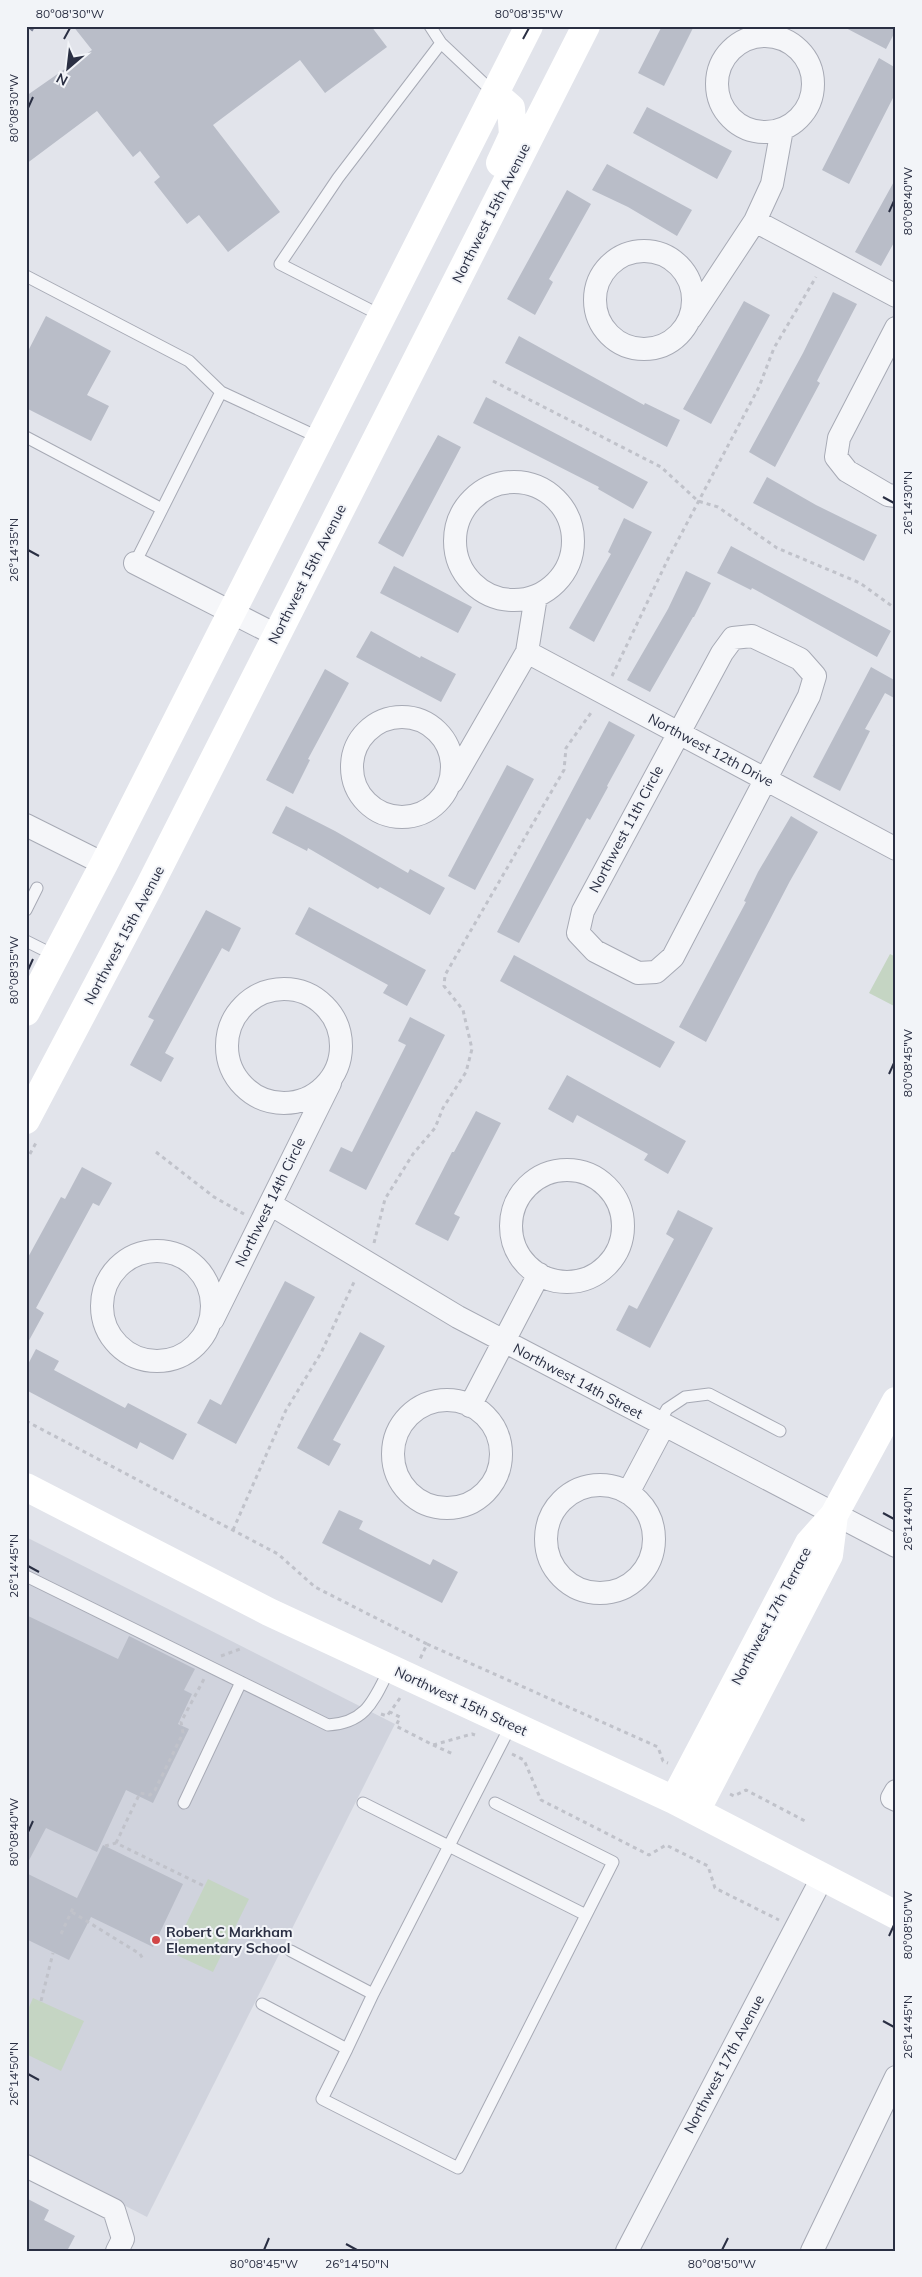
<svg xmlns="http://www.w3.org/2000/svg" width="922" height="2277" font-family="Mulish,sans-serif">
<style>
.built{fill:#d0d3dd}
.green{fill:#c5d5c3}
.building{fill:#b9bdc8}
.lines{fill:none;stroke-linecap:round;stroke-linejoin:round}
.lane-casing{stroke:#a7aab5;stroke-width:13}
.street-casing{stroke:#a7aab5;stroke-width:24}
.path{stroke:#c0c2ca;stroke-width:3;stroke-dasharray:4 4;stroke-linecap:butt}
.lane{stroke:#f5f6f9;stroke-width:11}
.street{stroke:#f5f6f9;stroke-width:22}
.secondary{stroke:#fff;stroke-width:28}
.rail{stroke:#7b8195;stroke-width:4;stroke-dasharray:2.5 5;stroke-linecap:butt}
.ticks{fill:none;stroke:#2a2f43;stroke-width:2}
.poi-dot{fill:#d14647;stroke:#f2f4f8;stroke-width:2}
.labels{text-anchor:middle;stroke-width:4;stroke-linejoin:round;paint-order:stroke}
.street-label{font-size:14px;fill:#2a2f43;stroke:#f2f4f8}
.poi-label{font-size:14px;font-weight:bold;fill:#2a2f43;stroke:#f2f4f8;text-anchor:start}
.neatline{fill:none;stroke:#2a2f43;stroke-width:2}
.ticks-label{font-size:12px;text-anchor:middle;fill:#2a2f43}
</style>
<rect width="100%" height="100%" fill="#e2e4eb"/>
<path class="built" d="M26,1537L395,1724L147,2217L26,2155Z"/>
<path class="green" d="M890,954L896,957V1007L869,993Z
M208,1879L249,1899L213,1972L172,1953Z
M33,1998L84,2021L61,2071L26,2054V2014Z"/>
<path class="building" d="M73,26H371L387,47L325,93L300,60L213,125L280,212L228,252L199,215L187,224L154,182L160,177L140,151L133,157L97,111L26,164V96L92,50Z
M662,26H694L664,86L638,73Z
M842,26H896V30L886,49Z
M879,58L896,68V92L849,184L822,170Z
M647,107L732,151L717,179L633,133Z
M607,164L692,210L677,236L628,207L592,190Z
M896,178V239L881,266L855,252Z
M567,190L591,204L549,279L553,282L535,315L507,299Z
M833,292L857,304L817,381L820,383L775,467L749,452L803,353Z
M744,301L770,315L711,424L683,409Z
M46,316L111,351L87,395L109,406L91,441L26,408V355Z
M519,336L644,405L645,403L680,420L667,447L505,363Z
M486,397L648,482L633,509L598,489L599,487L473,423Z
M438,435L461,447L403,557L378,543Z
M767,477L816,505L877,535L864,561L753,503Z
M624,518L652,532L594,642L569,628L611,554L608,552Z
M731,546L891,631L877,657L752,588L751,590L717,573Z
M394,566L472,607L458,633L380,593Z
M686,571L711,583L694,617H693L650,692L627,680L668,609Z
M371,631L420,658L421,656L456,674L441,702L356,657Z
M871,667L896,681V699L885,693L865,729L870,731L840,791L813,777Z
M325,669L349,683L308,759L310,760L293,794L266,780Z
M609,721L635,735L607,786L608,787L590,820L587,818L519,943L497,932Z
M507,765L534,779L475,890L448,876Z
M286,806L335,831L408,873L410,869L445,888L430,915L380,887L378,889L308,848L307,851L272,833Z
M791,816L818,832L790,881L706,1042L679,1027L746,902L744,901L758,872Z
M309,907L426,970L407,1006L383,993L388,985L295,934Z
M206,910L241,928L229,952L222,948L165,1053L174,1058L161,1082L130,1065L154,1020L148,1017Z
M514,955L675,1042L660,1068L500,981Z
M410,1017L445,1035L366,1190L329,1171L341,1147L352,1152L406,1045L398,1041Z
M567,1075L686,1141L668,1174L644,1160L648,1154L577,1115L573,1123L548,1109Z
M476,1111L501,1123L454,1214L460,1217L448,1241L415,1224L452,1152H454Z
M82,1167L112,1183L99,1206L93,1203L36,1308L44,1313L26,1346V1261L61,1197L65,1199Z
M678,1210L713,1228L650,1348L616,1330L629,1305L637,1309L674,1239L666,1234Z
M285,1281L315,1297L236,1444L197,1423L210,1399L221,1405Z
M360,1332L385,1346L333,1440L341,1444L329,1466L297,1448Z
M36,1349L59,1361L54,1370L125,1408L128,1403L187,1434L173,1460L140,1442L137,1449L26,1390V1368Z
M339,1510L363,1521L359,1529L430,1565L433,1559L458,1572L442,1603L322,1543Z
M26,1615L118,1659L129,1636L195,1669L184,1690L192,1694L178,1724L189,1729L153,1803L126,1790L97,1852L46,1828L26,1866Z
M103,1845L183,1884L153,1947L91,1917L69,1960L26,1939V1873L77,1898Z
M26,2198L49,2210L44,2220L75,2236L67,2251H26Z"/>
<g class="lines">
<defs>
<path id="lane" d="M430,26L441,43L494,93
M26,276L189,361L221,392L320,438
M382,316L280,264L338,178L441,43
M26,437L162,509
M135,563L221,392
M26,910L37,888
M26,941L56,956
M659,1423L667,1409L685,1397L709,1394L780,1431
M26,1576L328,1725C367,1723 374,1699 390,1668
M184,1803L241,1682
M363,1803L586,1915
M291,1951L373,1994L511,1725
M262,2004L347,2049L373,1994
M347,2049L322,2099L458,2168L613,1862L495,1803"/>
<path id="street" d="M717 84a48 48 0 1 1 96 0a48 48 0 1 1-96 0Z
M755,221L896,296
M595 300a49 49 0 1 1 98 0a49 49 0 1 1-98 0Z
M691,318L755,221L772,184L782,129
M896,328L839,438L836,457L847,471L888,495L896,496
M455 541a59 59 0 1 1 118 0a59 59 0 1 1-118 0Z
M135,563L276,635
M752,636L800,659L815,676L809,696L673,957L656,972L638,973L595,951L578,933L583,911L722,653L733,638Z
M527,652L896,849
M352 767a50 50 0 1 1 100 0a50 50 0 1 1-100 0Z
M452,782L527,652L536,596
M26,825L104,864
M227 1046a57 57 0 1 1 114 0a57 57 0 1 1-114 0Z
M511 1226a56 56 0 1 1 112 0a56 56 0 1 1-112 0Z
M270,1204L458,1317L896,1546
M102 1306a55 55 0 1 1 110 0a55 55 0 1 1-110 0Z
M213,1319L330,1083
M393 1454a54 54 0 1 1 108 0a54 54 0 1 1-108 0Z
M470,1406L539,1274
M546 1539a54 54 0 1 1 108 0a54 54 0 1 1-108 0Z
M628,1493L664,1425
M896,1791L892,1798L896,1800
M26,2166L114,2210L123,2239L117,2251
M627,2251L822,1878
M812,2251L896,2077"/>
</defs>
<use href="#lane" class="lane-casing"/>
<use href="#street" class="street-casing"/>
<path class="path" d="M493,381L661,467L698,501L718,507L777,548L860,583L896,609
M612,676L668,559L759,387L774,348L816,277
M896,743L893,748L896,750
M156,1152L214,1197L244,1214
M26,1161L37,1141
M374,1243L385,1199L413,1154L435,1128L443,1108L466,1072L472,1049L463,1010L444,986L445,975L564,770L566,748L593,710
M26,1421L278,1554L315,1587L427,1644L420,1659
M233,1530L286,1410L321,1353L355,1280
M427,1644L658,1747L663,1761L668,1763
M221,1656L240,1649
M400,1698L390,1712L400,1717L396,1726L433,1745L472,1734L475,1735
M381,1714L387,1716L390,1712
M433,1745L453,1754
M512,1754L524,1760L541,1800L649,1855L666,1845L708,1866L715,1888L779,1920
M730,1794L734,1796L746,1790L805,1821
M116,1843L140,1793L150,1795L155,1790L183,1733L181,1722L204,1679
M105,1846L116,1843L204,1886
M72,1912L140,1954L143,1959
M61,1934L73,1908
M41,2001L53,1953"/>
<use href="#lane" class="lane"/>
<use href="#street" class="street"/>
<path class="secondary" d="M495,94L511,108L513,135L500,163
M26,1012L104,864L529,26
M26,1120L149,887L586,26
M26,1487L269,1612L674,1800L896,1915
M674,1800L809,1543L834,1515L896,1401
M696,1811L829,1555L834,1515"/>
<path class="rail" d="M26,36L34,26"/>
</g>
<path class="ticks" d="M64,39L70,28M523,39L529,28M28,108L33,97M889,212L894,201M883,497L894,503M28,550L39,556M28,970L33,959M889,1074L894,1063M883,1513L894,1519M28,1566L39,1572M28,1832L33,1821M889,1936L894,1925M883,2021L894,2027M28,2074L39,2080M346,2244L357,2250M264,2250L269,2238M722,2250L728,2238"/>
<circle class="poi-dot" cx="156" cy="1940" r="5"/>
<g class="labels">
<g class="street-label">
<text transform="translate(491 213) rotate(-63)" y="5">Northwest 15th Avenue</text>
<text transform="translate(307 574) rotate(-63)" y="5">Northwest 15th Avenue</text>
<text transform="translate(711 750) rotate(28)" y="5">Northwest 12th Drive</text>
<text transform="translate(626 829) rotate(-62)" y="5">Northwest 11th Circle</text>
<text transform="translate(124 935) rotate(-62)" y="5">Northwest 15th Avenue</text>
<text transform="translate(270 1202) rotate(-64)" y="5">Northwest 14th Circle</text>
<text transform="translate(578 1381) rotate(28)" y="5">Northwest 14th Street</text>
<text transform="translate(771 1616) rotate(-62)" y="5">Northwest 17th Terrace</text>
<text transform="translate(461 1701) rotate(25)" y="5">Northwest 15th Street</text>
<text transform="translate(724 2064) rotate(-62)" y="5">Northwest 17th Avenue</text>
</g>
<g class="poi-label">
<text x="166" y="1937">Robert C Markham<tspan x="166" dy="16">Elementary School</tspan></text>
</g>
</g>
<rect width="922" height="2277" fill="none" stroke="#f2f4f8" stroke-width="55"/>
<g transform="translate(68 68) rotate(208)" stroke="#f2f4f8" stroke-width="4" paint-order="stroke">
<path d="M0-4L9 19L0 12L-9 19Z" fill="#2a2f43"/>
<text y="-8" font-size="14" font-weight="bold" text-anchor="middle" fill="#2a2f43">N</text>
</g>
<rect x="28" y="28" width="866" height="2222" class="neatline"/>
<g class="ticks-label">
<text x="70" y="18">80°08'30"W</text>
<text x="529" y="18">80°08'35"W</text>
<text transform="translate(14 108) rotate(-90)" y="4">80°08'30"W</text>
<text transform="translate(908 201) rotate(-90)" y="4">80°08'40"W</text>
<text transform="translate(908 503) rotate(-90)" y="4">26°14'30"N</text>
<text transform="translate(14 550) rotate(-90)" y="4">26°14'35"N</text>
<text transform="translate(14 970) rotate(-90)" y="4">80°08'35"W</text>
<text transform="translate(908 1063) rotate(-90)" y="4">80°08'45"W</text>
<text transform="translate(908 1519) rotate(-90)" y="4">26°14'40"N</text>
<text transform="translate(14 1566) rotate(-90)" y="4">26°14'45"N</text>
<text transform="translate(14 1832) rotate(-90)" y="4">80°08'40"W</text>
<text transform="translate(908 1925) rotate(-90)" y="4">80°08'50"W</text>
<text transform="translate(908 2027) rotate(-90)" y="4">26°14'45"N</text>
<text transform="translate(14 2074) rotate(-90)" y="4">26°14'50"N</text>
<text x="264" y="2268">80°08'45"W</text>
<text x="357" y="2268">26°14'50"N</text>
<text x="722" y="2268">80°08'50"W</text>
</g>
</svg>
